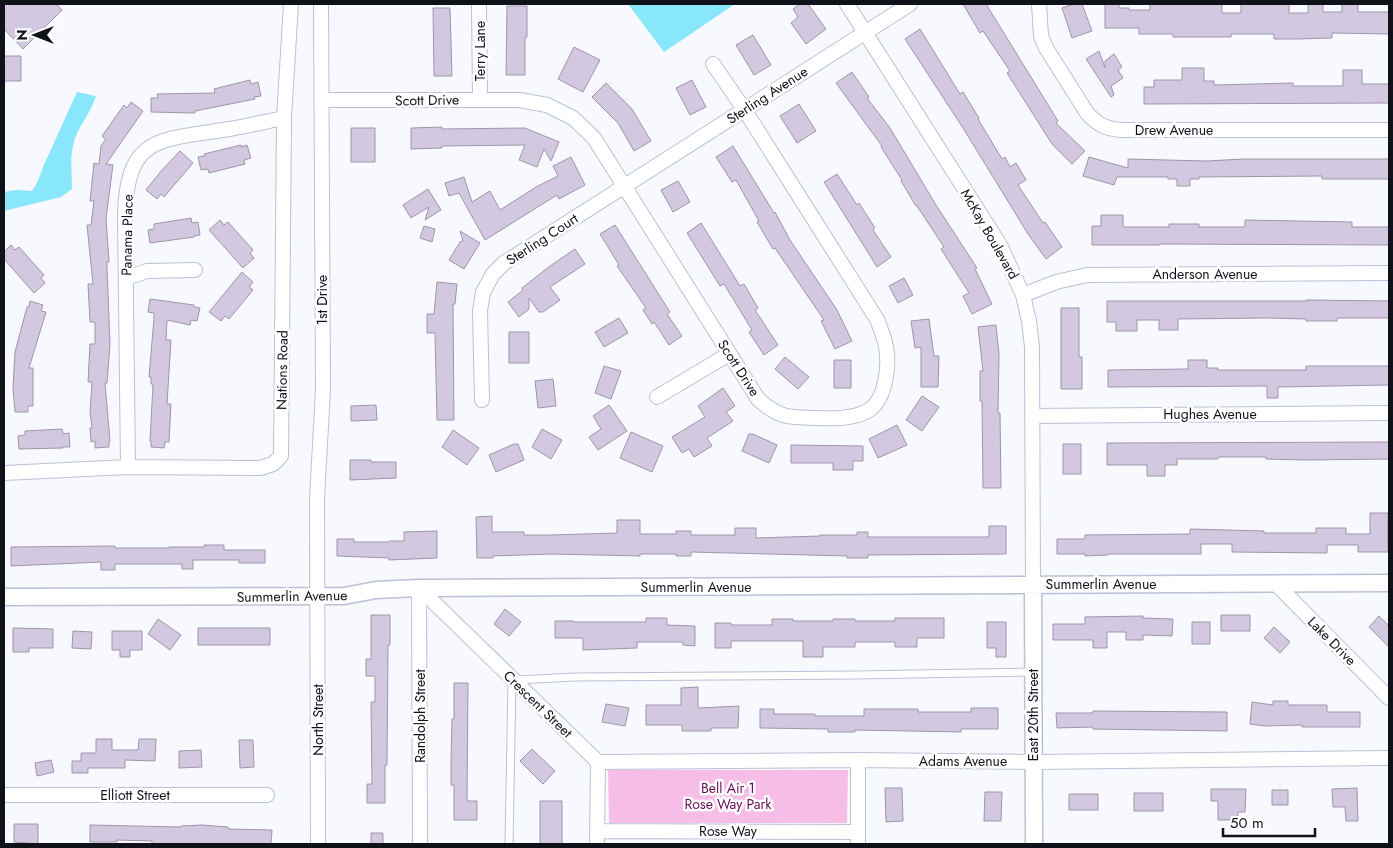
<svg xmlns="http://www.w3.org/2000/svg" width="1393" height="848" font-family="Jost,sans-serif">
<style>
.green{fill:#f6bde6}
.water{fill:#88e7fa}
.building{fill:#d2c8df;stroke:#9f95ab}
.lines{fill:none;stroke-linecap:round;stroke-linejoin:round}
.service-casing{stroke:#bac0d7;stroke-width:9}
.minor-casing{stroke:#bac0d7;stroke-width:16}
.tertiary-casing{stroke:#bac0d7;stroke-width:19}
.service{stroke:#fff;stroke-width:7}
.minor{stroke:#fff;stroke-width:14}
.tertiary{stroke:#fff;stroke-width:16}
.labels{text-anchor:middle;stroke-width:5;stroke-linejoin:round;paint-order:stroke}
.street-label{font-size:14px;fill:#10121a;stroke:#fff}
.park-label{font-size:14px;fill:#680c58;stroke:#fff}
</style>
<rect width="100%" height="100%" fill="#f8f9fe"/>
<path class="green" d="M608,770H848L847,823H609Z"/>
<path class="water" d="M628,4H735L664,52Z
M77,92L96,96C91,114 76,128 73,146C70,159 72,175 72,189L61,197L4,211V192L16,190L32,191L38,181L43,167Z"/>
<path class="building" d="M4,4H56L62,10L23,49L4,29Z
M800,4H808L826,29L806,44L791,23L798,17L793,9Z
M963,4H986L1058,121L1056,123L1085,151L1072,164L1052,144L1007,73L1010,71L983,31L980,33Z
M1074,4H1082L1092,31L1072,38L1062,8Z
M1105,4H1119V8H1129V10H1150V4H1222V13H1241V4H1289V13H1308V4H1323V12H1342V4H1358V12H1389V34L1332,33V38L1298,39H1274V34H1231V37H1173V34H1139V28H1105Z
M507,6H527V37H525V75H506Z
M433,8H450L452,76H434Z
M920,29L960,94L963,92L979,118L978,119L1002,159L1005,157L1010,167L1016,163L1026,180L1018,185L1043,223L1045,222L1062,247L1046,259L1028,234L963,128L905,39Z
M753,35L771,65L754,75L736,45Z
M574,47L600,60L583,92L558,79Z
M1099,51L1105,68V61L1114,54L1122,67L1118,70L1123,78L1111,86L1114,95L1111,97L1086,59Z
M4,56H21V81H4Z
M1182,68H1204V81H1214V85L1293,83V86H1343V70H1362V84H1389V103L1144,104V87H1154V80H1182Z
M852,72L869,97L867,98L890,128L936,205L977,268L975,269L992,304L972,314L963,296L969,293L941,249L944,247L917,206H916L901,181L902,180L881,147L882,146L836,83Z
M250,80L251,84L258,82L261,96L254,97L255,99L195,111V113L151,112V98H158L157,94L215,93L214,89Z
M692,80L706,107L690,115L676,88Z
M606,83L632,109L651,141L634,151L618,123L592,97Z
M131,102L143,111L106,164L113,165L106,218L109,262H107V269L110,344L107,383H105L110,441H109V447L95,448V441L91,442L90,428H92L90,412L92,382H88L90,344H95V322H90L88,284H93L87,225H91L94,201H90L94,163L99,164L101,146L106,139L102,136L124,105L127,108Z
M799,104L816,131L797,143L780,116Z
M442,127V129L525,128L559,142L551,161L544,149L537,167L519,160L525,145L442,146V148L411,149V128Z
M351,128H375V162H351Z
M241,145V147L247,145L251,158L244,160L245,164L209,173L208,169L201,170L198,157L205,156L204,154Z
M733,146L774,213L775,212L790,240L837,310L852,341L835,349L821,321L824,320L775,248L773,249L757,222L759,221L736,180L732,182L716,157Z
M180,151L193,163L164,197L161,194L157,199L146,190L162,170Z
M571,157L585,185L559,199L557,195L485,240L459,193L449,196L445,183L464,177L472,202L490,191L500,210L536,187L558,176L553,166Z
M1089,157L1128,168V159L1206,161L1244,159H1389V179H1322V176L1199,177V179H1190V186H1177V179H1168V177H1117L1114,185L1083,176Z
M837,174L857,205L859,203L875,228L873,230L891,257L877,267L824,182Z
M678,181L690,202L673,212L661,190Z
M428,189L441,210L425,220L429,207L411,218L403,205Z
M1101,215H1123V227H1169V224H1199V227H1245V220L1352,222V227H1389V245L1160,244V245H1092V226H1101Z
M191,218L192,223L198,222L200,235L194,236V237L150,243L148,230L154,229V224Z
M220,220L224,225L228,222L253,250L250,253L254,258L243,268L209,230Z
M701,223L740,286L744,284L758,308L755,310L778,345L764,355L749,332L752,330L724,284L720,286L687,233Z
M615,225L670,312L667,314L682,336L669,345L654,322L652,324L643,310L646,308L617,266L619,265L600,234Z
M424,226L435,229L432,242L420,238Z
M460,231L480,243L464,269L449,260L460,242L463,241Z
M11,245L15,250L19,247L44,275L41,278L45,283L34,293L4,259V252Z
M575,249L585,264L550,287L560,300L543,312H539L529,298V309L519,317L508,302L523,290L522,288L550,266Z
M242,272L253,282L249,287L253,290L229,319L225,316L221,321L209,312Z
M904,278L913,295L898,303L889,286Z
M437,282L457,284L455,304H453L454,420H437L435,333H427V314H434Z
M150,299L194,305V307L200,308L197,321L191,320L190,325L167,320L166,340H171L167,404H171L169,442H165L164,448L151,447V441H150L153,384H151V377H149L154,318V313L148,312Z
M1306,300L1389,301V318H1337V321H1306V319L1266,318L1178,319V330H1159V320H1137V331H1116V322H1107V301H1306Z
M30,301L43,305L41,311L46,312L29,368H33V406H28V412H15L13,387L15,352L27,307H29Z
M1061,308H1079V357H1082V389H1061Z
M619,318L628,333L604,347L595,332Z
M929,319L934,356H939L938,387H921V347L915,348L911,321Z
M996,325L999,354L998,413H1000L1001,488H983L982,401H980V371H983L978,327Z
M509,332H529V363H509Z
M785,357L809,377L798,389L775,369Z
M834,360H851V388H834Z
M1188,360H1207V368H1218V370H1306V366H1389V385L1278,387V398H1267V386L1108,387V370L1188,369Z
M604,366L621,371L611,399L595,393Z
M553,379L556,406L538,408L535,381Z
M723,388L735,406L726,412L733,421L707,438L712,446L694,457L689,449L682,453L672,437L705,417L698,406Z
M922,396L939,407L922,431L906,420Z
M376,405L377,420L351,421V406Z
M609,405L627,431L598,450L589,437L601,429L593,416Z
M897,425L907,445L878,458L869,439Z
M62,429L63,434L69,433L70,447H63V448L19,449L18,436L25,435V431Z
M542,429L562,440L551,459L532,447Z
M453,430L479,448L467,465L442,447Z
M631,432L663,446L652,472L620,458Z
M749,434H753L777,445L769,463L742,451Z
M1389,442V459L1306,460L1266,459V457H1218V459H1177V465H1165V476H1147V465H1107V443Z
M514,444H518L524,460L496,472L489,455Z
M1063,444H1081V474H1063Z
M791,445L863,446V461H853V470H833V463H791Z
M350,460H371V462H396V478L350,480Z
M1370,513H1388V552H1358V545H1327V553L1232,552V544H1201V554H1108V555L1085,556V554H1057V539H1085V535L1190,534V529L1264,531V533H1316V528H1346V534H1370Z
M492,516V532H524V535H551L617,533V520H640V534H676V531H691V535H735V528H756V538L820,536V535H857V532H868V537H989V526H1006V554L868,555V558H847V556L691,552V556H676V554H640V556L551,554L493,556V558H477L476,517Z
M437,531V558L389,560V558L337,556V539H354V542H389V541H404V532Z
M204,545H224V550H265V563H239V560H193V569H182V564H115V570H101V562L11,566V547L115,546V548H169V547H204Z
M505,609L521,622L509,636L494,624Z
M371,615H390V645H388L387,765H385V803H367V784H372L371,702H375V676H366V659H371Z
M1221,615H1250V631H1221Z
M1143,616V618L1173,619L1172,636L1143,635V640H1126V632H1107V648H1093V640H1053V624H1085V617Z
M1379,616L1389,626V647L1369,627Z
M646,618H667V625L695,626V646L683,645V642H637V648L583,650V638H555V621H574V622H646Z
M895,618H944V638H917V647H895V642H855V647H823V657H803V641H731V648H715V623H731V625H772V619H793V621H833V619H855V621H895Z
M158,619L181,635L170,650L148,634Z
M987,622H1006V657H996V648H987Z
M1192,622H1210V644H1192Z
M1274,627L1290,642L1280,653L1264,638Z
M13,628L53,629V648H29V652H13Z
M198,628H270V645H198Z
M73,631L92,632L91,649L72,648Z
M112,631H142V650H130V657H120V650H112Z
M454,683H468L467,801H477V820H454V785H451V762L452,719H454Z
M698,687V708L739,706L738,728H711V731H682V725H646V705H681V688Z
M1273,701H1288V705H1327V712H1360V727H1302V725L1265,726L1250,724L1252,702L1273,705Z
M606,704L629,708L625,726L602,722Z
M971,708H998V729H961V732L855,730V732H828V729L760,728V709H774V714H815V716H864V709H918V712H971Z
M1093,711L1227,712V731L1093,729V727L1057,728L1056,713H1093Z
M96,739H112V750H138L139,739H156L155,761L125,760V768H88V773H72V761H81V753H96Z
M239,740H253L254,767L240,768Z
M532,749L555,771L543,784L520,761Z
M201,750L202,767L179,768V751Z
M51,760L54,772L37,776L35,763Z
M885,788H902L903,821L886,822Z
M1357,788L1358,821H1346L1345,807H1333L1332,789Z
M1211,789H1246L1245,812H1238V820H1218V801H1211Z
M1272,790H1288V805H1272Z
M985,792H1002L1001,821H984Z
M1134,793H1163V811H1134Z
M1069,794H1098V810H1069Z
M540,801H562V844H540Z
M14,824H38V844L14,842Z
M90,825L181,827V826L202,825L228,827V829L272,830L271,844H152V841L117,840V842H90Z
M371,833H383V844H371Z"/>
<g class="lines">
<defs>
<path id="service" d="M516,680L574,677L856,675L1033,672
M509,844L512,680"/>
<path id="minor" d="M479,4L480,99
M847,4L1000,245L1023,295L1029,321L1032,347L1033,585
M1039,4L1041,36L1046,48L1087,113C1098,125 1106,129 1122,130H1389
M322,100H519L547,105L573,118L594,138L758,399C780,419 789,417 817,418C834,419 855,419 869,410C887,398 890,361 885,342C883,335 880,328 878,321L744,109L713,64
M126,278L147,271L195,270
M1023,295L1056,282L1087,275L1389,273
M657,397L729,354
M482,400L480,311L483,292L493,274L504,263L910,4
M1032,416L1389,413
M128,467L125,215C127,137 158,140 223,130C243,127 264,122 284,118
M4,473L128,467L260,468L273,464L281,456L284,118L291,4
M1276,584L1389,698
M419,588L598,762L597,844
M419,588L420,844
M858,760V844
M598,762L858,760L1034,762L1389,758
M4,795H267
M597,831L858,832
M318,844L317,498L323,390L321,4"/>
<path id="tertiary" d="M1033,585L1034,844
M4,597L344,596L376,590L419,588L1389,583"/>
</defs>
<use href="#service" class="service-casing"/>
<use href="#minor" class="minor-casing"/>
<use href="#tertiary" class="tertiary-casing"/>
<use href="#service" class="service"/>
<use href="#minor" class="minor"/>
<use href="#tertiary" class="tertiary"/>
</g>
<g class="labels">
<g class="street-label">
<text transform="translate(480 51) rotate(-90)" y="5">Terry Lane</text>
<text transform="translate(767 95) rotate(-33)" y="5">Sterling Avenue</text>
<text transform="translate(427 100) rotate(-1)" y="5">Scott Drive</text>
<text x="1174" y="135">Drew Avenue</text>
<text transform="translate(990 234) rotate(60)" y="5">McKay Boulevard</text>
<text transform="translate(127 235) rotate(-89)" y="5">Panama Place</text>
<text transform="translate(542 239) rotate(-33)" y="5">Sterling Court</text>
<text x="1205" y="279">Anderson Avenue</text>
<text transform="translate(322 300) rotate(-90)" y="5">1st Drive</text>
<text transform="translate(739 368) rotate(57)" y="5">Scott Drive</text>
<text transform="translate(282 370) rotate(-89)" y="5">Nations Road</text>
<text x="1210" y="419">Hughes Avenue</text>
<text x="1101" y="589">Summerlin Avenue</text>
<text x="696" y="592">Summerlin Avenue</text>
<text transform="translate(292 596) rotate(-1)" y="5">Summerlin Avenue</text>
<text transform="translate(1332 641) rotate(45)" y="5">Lake Drive</text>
<text transform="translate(538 704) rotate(44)" y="5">Crescent Street</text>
<text transform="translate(1033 715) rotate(-90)" y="5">East 20th Street</text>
<text transform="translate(420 716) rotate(-90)" y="5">Randolph Street</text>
<text transform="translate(318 720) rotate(-90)" y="5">North Street</text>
<text x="963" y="766">Adams Avenue</text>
<text x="135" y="800">Elliott Street</text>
<text x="728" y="836">Rose Way</text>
</g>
<g class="park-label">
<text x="728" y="793">Bell Air 1<tspan x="728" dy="16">Rose Way Park</tspan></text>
</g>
</g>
<rect width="1393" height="848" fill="none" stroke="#10121a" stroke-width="10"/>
<g transform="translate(35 35) rotate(270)" stroke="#ffffff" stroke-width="4" paint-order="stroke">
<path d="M0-4L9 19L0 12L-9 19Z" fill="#10121a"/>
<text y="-8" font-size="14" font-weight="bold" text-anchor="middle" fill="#10121a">N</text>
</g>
<path d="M1223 828v8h92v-8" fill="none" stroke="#10121a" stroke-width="2.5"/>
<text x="1230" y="828" font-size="15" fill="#10121a" stroke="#ffffff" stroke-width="4" paint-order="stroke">50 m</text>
</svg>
